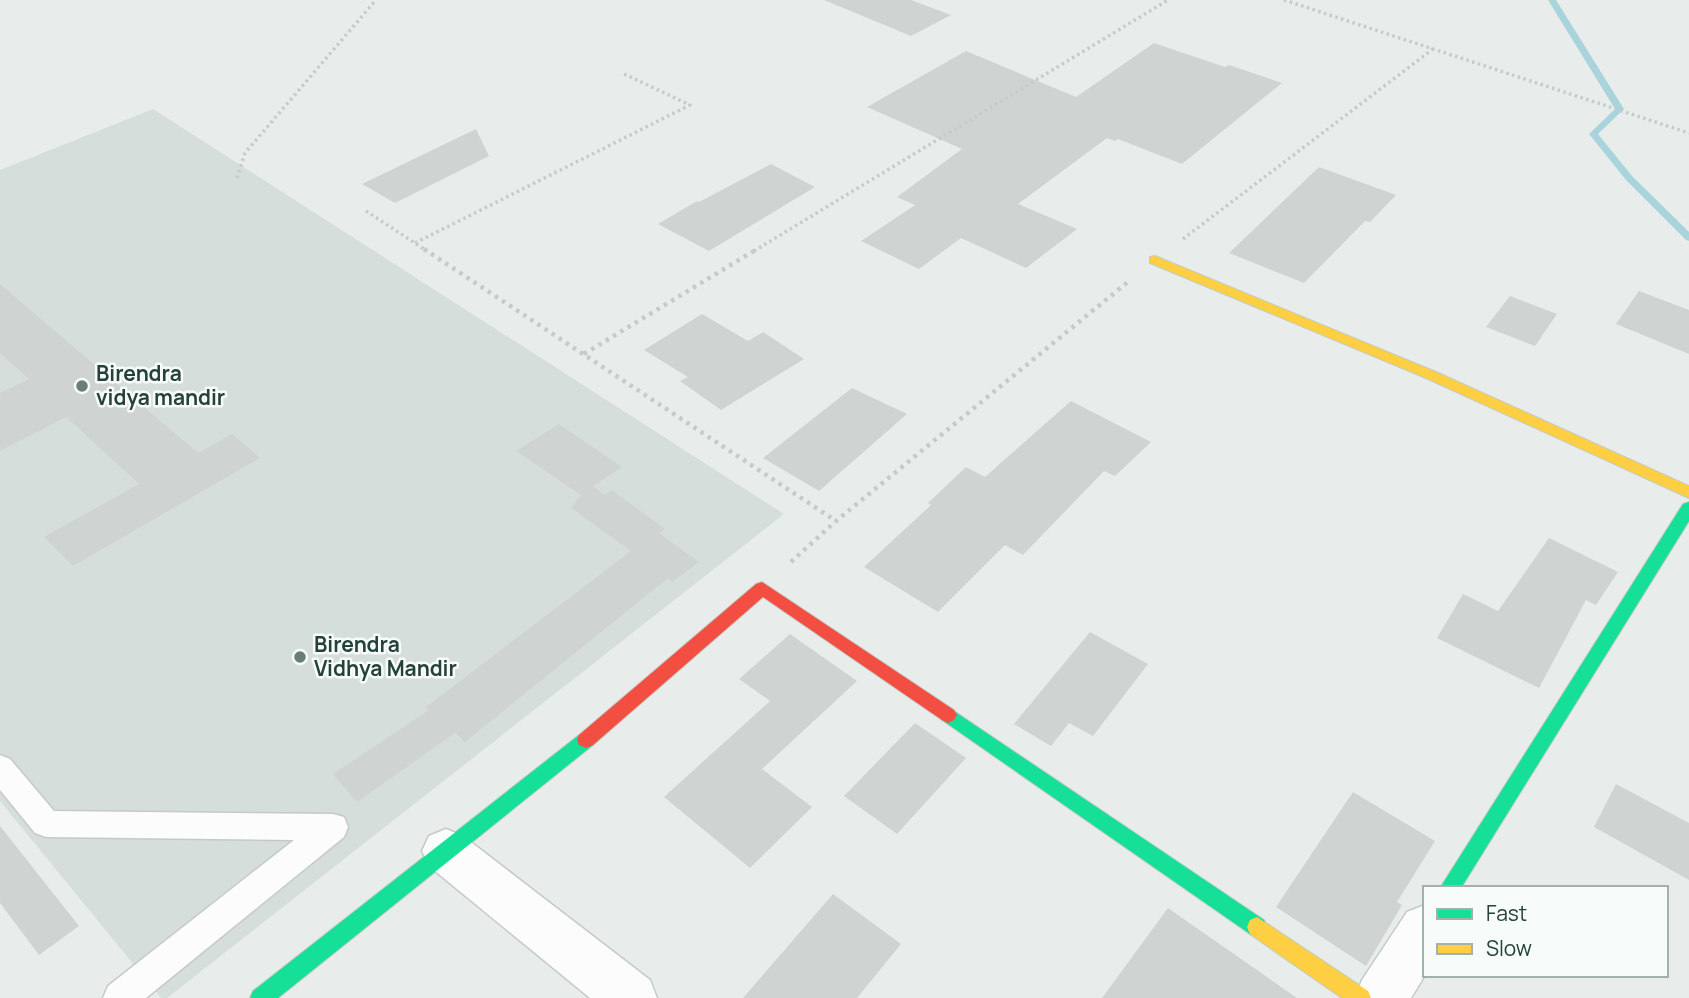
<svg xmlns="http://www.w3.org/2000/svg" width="1689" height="998" font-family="Manrope,sans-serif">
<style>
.built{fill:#d6dedb}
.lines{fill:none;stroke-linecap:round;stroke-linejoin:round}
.stream{fill:#a9d4db;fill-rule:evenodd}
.building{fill:#cfd4d2}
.lane-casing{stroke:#c5cac8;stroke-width:3}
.street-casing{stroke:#c5cac8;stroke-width:3}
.fast-casing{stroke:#c3cbc8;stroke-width:2}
.slow-casing{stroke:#c3cbc8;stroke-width:2}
.jam-casing{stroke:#c3cbc8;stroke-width:2}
.path-far1{stroke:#c3ccca;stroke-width:3.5;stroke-dasharray:2.5 3.5;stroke-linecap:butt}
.path{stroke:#c3ccca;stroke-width:4.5;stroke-dasharray:3.5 5;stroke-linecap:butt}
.lane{fill:#fcfcfc;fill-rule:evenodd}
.street{fill:#fcfcfc;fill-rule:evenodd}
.fast{fill:#16e098;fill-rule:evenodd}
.slow{fill:#ffcf43;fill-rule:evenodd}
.jam{fill:#f24e42;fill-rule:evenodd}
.poi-dot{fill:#697e78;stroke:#f7fbf9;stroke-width:2.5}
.labels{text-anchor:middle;stroke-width:5;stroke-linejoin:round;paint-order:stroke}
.poi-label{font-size:21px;font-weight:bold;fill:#24423a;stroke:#f7fbf9;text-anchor:start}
</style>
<rect width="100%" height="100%" fill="#e8edeb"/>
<path class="built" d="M153,109L784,514L167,998H161L0,801V170Z"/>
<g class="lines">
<path class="stream" d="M1548,0H1556L1624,109L1598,134L1632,176L1689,232V241L1686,240L1626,180L1589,134L1615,109Z"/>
</g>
<path class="building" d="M824,0H911L951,15L911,36Z
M1154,43L1225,67L1229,65L1282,83L1182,164L1118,139L1115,141L1107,138L1018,204L1077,229L1026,268L961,238L919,269L861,241L915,205L897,197L962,149L867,107L966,51L1076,97Z
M476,129L489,156L395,203L362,184Z
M771,164L815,187L709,251L658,224L697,201L699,202Z
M1319,167L1396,195L1370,222L1365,221L1304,283L1229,253Z
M0,284L198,453L232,434L260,458L73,566L44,537L139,484L66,417L0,451V393L29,379L0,353Z
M1639,291L1689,310V354L1616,324Z
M1510,296L1557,314L1535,346L1486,327Z
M702,314L748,341L763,332L804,359L721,410L680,381L688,377L644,350Z
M852,388L907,414L819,491L763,458Z
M1071,401L1151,442L1115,476L1104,471L1023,555L1005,545L938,612L864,567L931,505L928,503L966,467L985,477Z
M559,424L622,467L593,486L605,495L612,490L665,529L659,533L699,562L672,582L668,578L465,742L455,733L357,802L333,774L429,710L426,707L631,551L571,508L581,495L516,451Z
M1549,538L1618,572L1596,605L1586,600L1539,688L1437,638L1463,594L1498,611Z
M1090,632L1148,664L1093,736L1069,723L1051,746L1014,724Z
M790,634L857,681L762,769L812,807L750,868L664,797L770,701L739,679Z
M915,723L966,758L897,834L844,796Z
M1616,784L1689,823V880L1594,827Z
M1353,792L1435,841L1397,902L1402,905L1366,966L1276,907Z
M0,826L79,926L39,955L0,903Z
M833,894L901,944L857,998H743Z
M1168,908L1297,998H1102Z"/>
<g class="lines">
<defs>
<path id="lane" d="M0,755L10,759L54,811L333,814L344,817L348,827L344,837L146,998H103L108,986L294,840L46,837L35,833L0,790Z"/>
<path id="street" d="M446,829L463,836L650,980L657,998H590L429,866L422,851L429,836Z
M1425,905V975L1411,998H1355L1362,980L1407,912Z"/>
<path id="fast" d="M1689,502V521L1461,888H1440L1683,504Z
M948,707L1264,920L1267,927L1264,934L1257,937L1250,934L942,720L939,715L942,710Z
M586,732L593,735L595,740L593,745L278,998H250L253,991L579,735Z"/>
<path id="slow" d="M1155,256L1436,372L1689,486V498L1426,378L1150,263V257Z
M1257,917L1368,991L1371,998H1342L1250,934L1247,927L1250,920Z"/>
<path id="jam" d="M762,582L954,710L957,715L954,720L948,723L942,720L763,597L593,745L586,748L579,745L577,740L579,735L756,584Z"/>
</defs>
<use href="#lane" class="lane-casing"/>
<use href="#street" class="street-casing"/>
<use href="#fast" class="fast-casing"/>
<use href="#slow" class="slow-casing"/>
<use href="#jam" class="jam-casing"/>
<path class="path-far1" d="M1284,0L1689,133
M237,178L245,153L376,0
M366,211L427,251
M1183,239L1433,49
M415,243L690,105L622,73
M754,251L1168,0"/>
<path class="path" d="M424,249L836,521
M584,354L757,249
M791,562L836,521L1129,281"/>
<use href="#lane" class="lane"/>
<use href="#street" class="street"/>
<use href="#fast" class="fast"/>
<use href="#slow" class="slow"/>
<use href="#jam" class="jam"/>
</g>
<g class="poi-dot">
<circle cx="82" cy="386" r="7"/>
<circle cx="300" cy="657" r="7"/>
</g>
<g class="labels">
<g class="poi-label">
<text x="96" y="381">Birendra<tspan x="96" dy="24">vidya mandir</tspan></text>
<text x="314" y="652">Birendra<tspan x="314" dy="24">Vidhya Mandir</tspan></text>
</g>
</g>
<rect x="1423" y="886" width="245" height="91" fill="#f7fbf9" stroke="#a3b1ad" stroke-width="2"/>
<rect x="1437" y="909" width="35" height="10" fill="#16e098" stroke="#a3b1ad" stroke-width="2"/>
<text x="1486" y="921" font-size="21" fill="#24423a">Fast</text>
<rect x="1437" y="944" width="35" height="10" fill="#ffcf43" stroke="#a3b1ad" stroke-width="2"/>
<text x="1486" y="956" font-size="21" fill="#24423a">Slow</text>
</svg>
